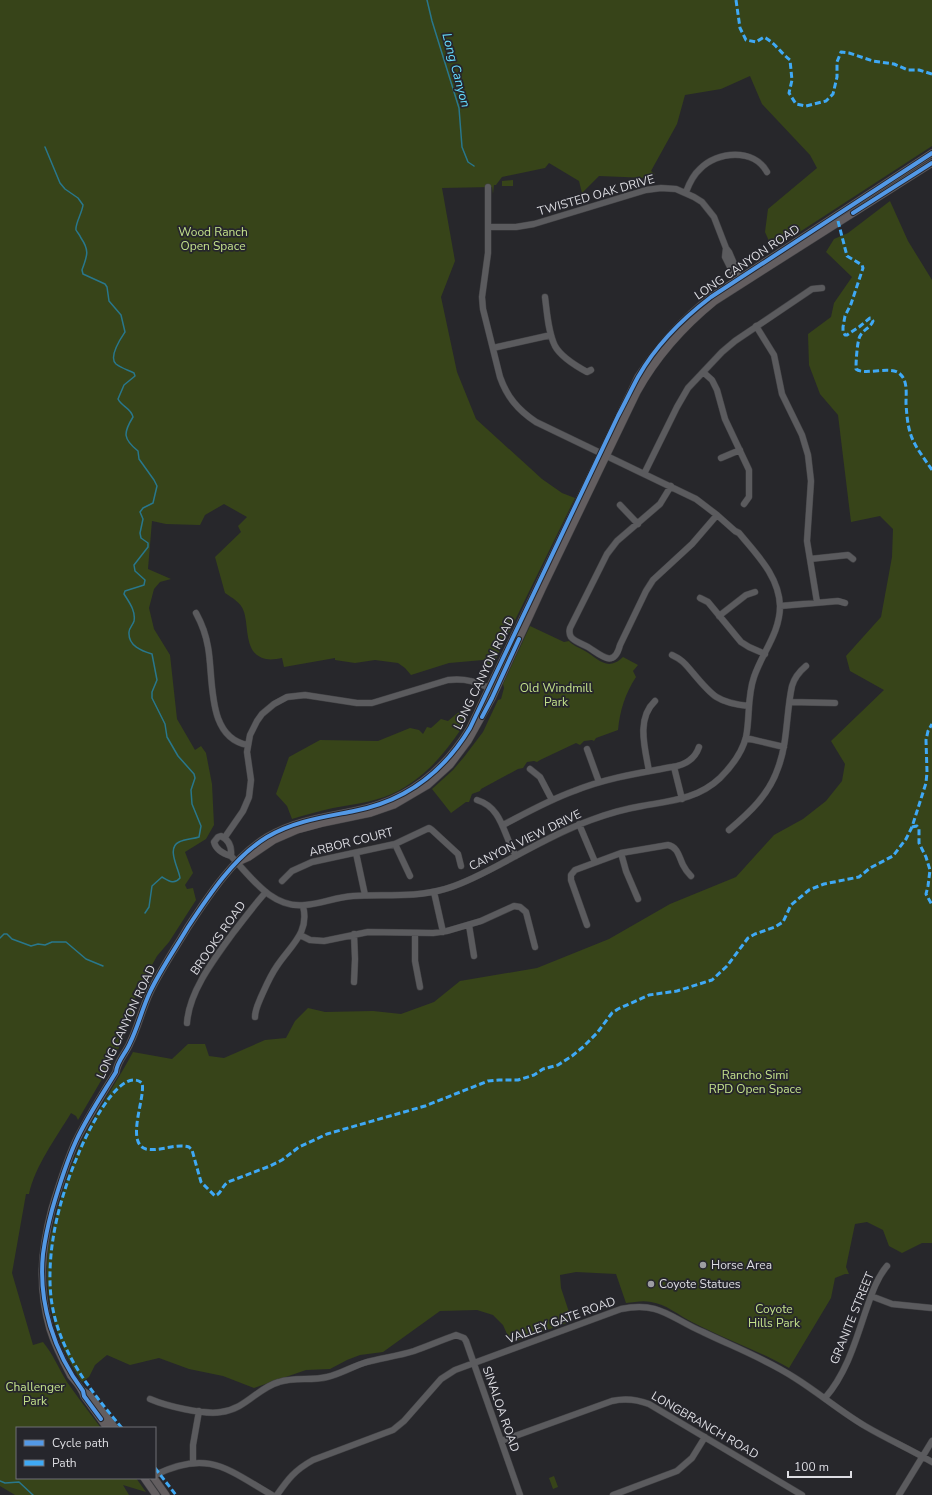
<svg xmlns="http://www.w3.org/2000/svg" width="932" height="1495" font-family="'Nunito Sans',sans-serif">
<style>
.green{fill:#374419}
.lines{fill:none;stroke-linecap:round;stroke-linejoin:round}
.stream{stroke:#29778c;stroke-width:1.5}
.minor-casing{stroke:#424245;stroke-width:7}
.major-casing{stroke:#424245;stroke-width:8}
.minor{stroke:#5b5b5e;stroke-width:6}
.major{stroke:#635e60;stroke-width:7}
.quiet{stroke:#3fa9f5;stroke-width:3;stroke-dasharray:6 3;stroke-linecap:butt}
.cycleway-casing{stroke:#26262c;stroke-width:6}
.cycleway{stroke:#5399e6;stroke-width:4}
.poi-dot{fill:#9d9da2;stroke:#26262c;stroke-width:1.5}
.labels{text-anchor:middle;stroke-width:3.5;stroke-linejoin:round;paint-order:stroke}
.street-label{font-size:12px;fill:#dddde2;stroke:#26262c}
.park-label{font-size:12px;fill:#c3e18b;stroke:#26262c}
.poi-label{font-size:12px;fill:#dddde2;stroke:#26262c;text-anchor:start}
.water-label{font-size:13px;font-style:italic;fill:#64dcfe;stroke:#26262c}
</style>
<rect width="100%" height="100%" fill="#27272b"/>
<path class="green" d="M0,0H932V146L795,235L794,234L772,248L765,232L768,209L817,168L810,155L762,104L750,76L721,89L685,95L677,124L651,171L655,174L648,178L599,176L582,193L579,181L549,163L545,168L502,177L496,185H494L493,194L492,187L442,188L455,261L441,297L457,372L476,419L542,479L562,493L575,498L492,667L483,660L449,663L411,675L405,668L398,663L375,660L355,663L335,660V658L284,667L282,658C277,659 271,660 266,659C244,655 249,627 244,612C241,602 232,598 225,593L215,557L241,532L238,526L247,517L224,504L205,515L200,525L166,524L152,521L148,569L171,579L160,582L154,589L149,608L154,629L170,655L177,719L195,750L201,746L206,753L212,784L214,825L206,839L185,852L193,873L185,885L187,889L193,888L196,900L169,942L157,956L142,983L137,985L132,994L134,995L137,1002L116,1055L78,1120L76,1116L71,1113C56,1138 35,1166 29,1194H26L12,1273L33,1345L43,1342C53,1354 59,1369 67,1382C78,1398 90,1413 101,1428H17V1478H136L146,1492L123,1485L129,1495H15L0,1486Z
M513,180V186H502V181Z
M890,201L908,241L932,280V1243H922L902,1253L889,1246L883,1230L867,1222L855,1224L846,1267L849,1274H845L835,1278L831,1298L789,1368C758,1350 724,1339 692,1322C678,1315 666,1304 651,1302C643,1300 635,1302 626,1303L616,1274L576,1272L560,1275L561,1288L572,1321L511,1343L503,1325L493,1315L477,1310L440,1311L383,1352L360,1355L347,1360L330,1369L306,1370L254,1388L223,1376L189,1369L159,1358L130,1365L107,1355L95,1365L89,1377L82,1382C54,1340 42,1292 49,1243C52,1229 56,1215 60,1201C67,1178 74,1155 86,1133C100,1105 119,1079 133,1052L172,1059L188,1044H205L209,1056L224,1058L265,1040L286,1038L295,1021L308,1008L325,1012L373,1011L401,1014L434,1002L460,981L537,968L609,939L670,904L736,877L774,835L803,819L826,801L842,781L845,764L831,741L884,690L850,671L846,656L881,617L892,557L893,529L880,516L851,522L838,415L820,394L809,365L808,334L831,317L834,303L852,277L826,252L834,239L848,233Z
M530,626L564,642L569,641C573,646 579,647 585,651C599,659 607,672 623,657L638,665L633,671L636,677C625,694 620,710 618,730L596,738L594,741L592,740L584,741L580,745L576,743L540,760L537,762L534,761L527,762L523,768L518,769L481,789L480,791L472,794L469,802H466L451,813L432,789L453,770L464,757L483,732L498,700L501,699L504,688L503,684Z
M460,711L467,720C449,748 430,773 400,790C380,801 356,804 333,808C319,811 305,815 292,819L287,806L276,794L289,757L320,740L378,741L410,728L419,730L423,734L427,727L431,728L441,719L448,721Z
M554,1476L558,1487L553,1489L549,1478Z"/>
<g class="lines">
<path class="stream" d="M427,0L432,21L459,108L462,147L468,162L474,166
M45,147L60,183L65,189L78,198L83,205C82,213 75,224 76,230C77,232 80,235 81,238C90,251 87,256 82,270L83,274L105,284L107,287L109,301L121,315L125,332C121,338 108,357 116,364C121,368 128,370 134,373L135,376L124,385L118,399C122,407 131,408 133,417C123,433 123,439 138,451L139,459L154,480L157,486L153,503L143,508L140,512L143,519L140,533L141,538L148,543V547L134,565L135,571L145,580L144,585L125,591L124,594C129,602 136,611 134,621C133,625 129,628 129,632C128,646 142,651 152,654L157,680L152,692V698L165,724L167,737L178,756L194,774L195,778L191,790L192,804L201,826L199,837C193,839 185,839 179,842C166,848 179,869 180,878C174,885 169,881 162,877L152,886L149,907L145,913
M0,938L4,934H7L12,939L31,946L38,944L45,945L52,942H66L86,959L103,966
M0,1481L5,1483L19,1482L33,1495"/>
<defs>
<path id="minor" d="M686,192C689,184 693,175 700,169C717,151 754,148 767,172
M488,227H516L534,224L646,190L661,188L676,189L694,197L702,202L714,217L726,248L729,252L735,266L744,280
M726,248L725,257L738,283
M545,297C547,312 548,332 555,346C561,357 576,366 587,372L591,370
M756,326L774,355L782,394L802,435L808,455L811,481L807,541L817,602
M493,348L551,335
M703,372L712,380L717,390L725,419L749,470V497L744,504
M721,458L740,450
M644,474L677,407L688,388L722,352L735,341L812,289L822,288
M671,486L660,504L617,541L607,554L570,628C569,632 569,634 571,637C575,642 583,644 588,647C601,655 614,669 620,645L646,591L653,580L692,544L717,515
M620,505L638,524
M810,559L848,555L853,559
M700,598L708,602L741,642L749,647L765,654
M780,606L838,601L845,603
M196,613C202,624 206,635 208,647C214,679 206,738 248,745
M719,616L746,595L755,592
M672,655C683,660 686,665 693,673C712,696 718,703 749,706
M790,702L835,703
M746,738L784,747
M587,749L599,782
M674,767L682,799
M530,769L540,777L552,800
M649,771C645,748 636,719 655,701
M477,800C503,808 503,835 516,856
M579,824L595,862
M503,825C526,813 549,800 574,791C606,778 639,773 672,767C685,765 695,759 699,747
M729,830C749,813 769,795 778,768C788,742 786,713 792,686C794,679 800,671 806,666
M225,837L243,811L249,797L251,780L247,752L250,735L257,721L262,714L274,704L287,697L305,695L357,703H372L448,680C467,678 476,682 492,689
M395,844L410,876
M356,853L365,895
M621,853L626,871L638,899
M231,856C232,847 229,840 221,836L218,837L214,842C216,850 224,854 231,856C251,877 272,909 305,905C321,904 336,897 353,896C384,894 414,898 445,889C463,884 480,875 497,866C527,850 558,832 591,820C607,814 624,809 642,806C670,801 698,799 720,778C731,767 742,753 746,737C750,718 747,697 754,677C762,653 780,633 780,606C779,576 757,555 739,533L735,531L717,515L696,499L536,422C518,410 507,397 500,377L483,309L482,297L488,253V187
M282,881L292,871L312,862L395,844L429,828L432,830L458,854L461,866
M434,892L443,932
M469,925L474,956
M587,925L571,880V875L575,870L621,853L668,845C678,847 679,857 683,865C685,869 688,873 691,876
M415,933V961L420,987
M354,934L355,959L354,982
M300,935L310,940L324,941L368,932L433,933L447,931L481,921L514,906L520,907L526,912L535,947
M255,1017C255,1010 258,1004 261,997C266,986 270,976 277,966C290,946 310,933 303,906
M187,1023C189,991 215,958 233,933C244,919 254,905 266,892
M871,1296L892,1304L932,1308
M825,1398C846,1374 855,1343 865,1313C871,1296 876,1279 887,1266
M150,1399C166,1406 204,1415 221,1412C246,1409 257,1388 279,1382C295,1377 311,1381 327,1377C341,1374 353,1366 367,1362C382,1358 398,1356 414,1351C428,1346 442,1340 456,1335L464,1338L466,1341L520,1495
M501,1441L612,1401C625,1398 636,1399 649,1404L802,1495
M193,1462V1445L199,1411
M155,1475C208,1449 227,1469 272,1495
M277,1495C288,1479 295,1470 313,1460L393,1430L404,1421L441,1379L455,1370L621,1309C660,1301 670,1318 703,1332C734,1347 766,1359 795,1378C819,1393 841,1412 865,1426C887,1439 910,1449 932,1462
M613,1495L677,1471L692,1458L705,1437
M899,1495L932,1441"/>
<path id="major" d="M240,861L249,857L274,840L297,830L323,823L371,813L394,805L428,785L450,765L468,741L492,698L542,589L637,392C657,356 683,327 715,301L932,163
M83,1391L89,1395L115,1428
M107,1428L84,1396C82,1388 76,1382 71,1376C63,1361 55,1345 50,1329C38,1286 41,1251 52,1209C59,1186 66,1163 76,1141C88,1117 102,1095 116,1072C117,1061 126,1053 130,1043C138,1027 142,1009 150,992C161,969 175,949 188,927C209,895 234,857 267,837C294,821 324,817 354,811C406,801 443,773 470,728L638,377C659,345 681,320 711,297L932,153
M144,1478L156,1495
M154,1478L166,1495"/>
</defs>
<use href="#minor" class="minor-casing"/>
<use href="#major" class="major-casing"/>
<use href="#minor" class="minor"/>
<use href="#major" class="major"/>
<path class="quiet" d="M736,0L740,28L746,40L756,42L764,37C775,43 781,53 790,60L792,80L789,93L796,104L806,106L826,101L833,94L837,77V62L841,52L849,53L873,61L894,64L908,70H919L932,74
M838,221L847,256L862,265L863,268L851,304L845,316L843,327V331L845,335H847L859,327L870,318H871L873,321C871,327 863,330 860,336C857,342 856,361 856,369C864,376 891,365 900,374C908,381 906,394 906,403C908,439 913,442 932,470
M912,827L917,826L919,829V843L926,857L930,870L928,886L926,894L932,905
M122,1428C89,1389 57,1349 51,1297C49,1278 50,1258 53,1239C57,1212 67,1180 78,1155C84,1139 119,1064 142,1083C146,1097 125,1143 146,1149C160,1152 175,1143 189,1147L192,1150L201,1182L215,1196C221,1194 222,1186 228,1182L270,1166L282,1160L299,1147L327,1134L425,1106L488,1081L499,1080H518L534,1075L543,1069L558,1065L572,1056L583,1047L597,1033L612,1013L618,1009L649,995L677,991L712,980L727,966L748,938L755,934L775,927L783,922L791,905L809,890L824,884L859,877L870,868L893,856L906,839L912,827L926,783L927,772L926,740L928,731L932,724
M155,1468L176,1495"/>
<defs>
<path id="cycleway" d="M853,213L932,163
M482,717L492,698L519,639
M101,1419L84,1396L83,1391C54,1352 38,1303 43,1254C45,1239 48,1225 52,1210C59,1186 66,1163 76,1141C87,1117 102,1095 116,1072C117,1061 126,1053 130,1043C138,1027 142,1009 150,992C161,969 175,949 188,927C209,895 234,857 267,837C294,821 324,817 354,811C406,801 443,773 470,728L618,416C625,403 631,390 638,377C656,345 682,319 711,297L932,153"/>
</defs>
<use href="#cycleway" class="cycleway-casing"/>
<use href="#cycleway" class="cycleway"/>
</g>
<g class="poi-dot">
<circle cx="703" cy="1265" r="4"/>
<circle cx="651" cy="1284" r="4"/>
</g>
<g class="labels">
<g class="street-label">
<text transform="translate(596 195) rotate(-16)" y="4">TWISTED OAK DRIVE</text>
<text transform="translate(747 262) rotate(-34)" y="4">LONG CANYON ROAD</text>
<text transform="translate(484 673) rotate(-64)" y="4">LONG CANYON ROAD</text>
<text transform="translate(525 840) rotate(-26)" y="4">CANYON VIEW DRIVE</text>
<text transform="translate(351 842) rotate(-14)" y="4">ARBOR COURT</text>
<text transform="translate(218 938) rotate(-55)" y="4">BROOKS ROAD</text>
<text transform="translate(126 1022) rotate(-65)" y="4">LONG CANYON ROAD</text>
<text transform="translate(852 1318) rotate(-68)" y="4">GRANITE STREET</text>
<text transform="translate(561 1320) rotate(-20)" y="4">VALLEY GATE ROAD</text>
<text transform="translate(501 1409) rotate(71)" y="4">SINALOA ROAD</text>
<text transform="translate(705 1425) rotate(30)" y="4">LONGBRANCH ROAD</text>
</g>
<g class="park-label">
<text x="213" y="236">Wood Ranch<tspan x="213" dy="14">Open Space</tspan></text>
<text x="556" y="692">Old Windmill<tspan x="556" dy="14">Park</tspan></text>
<text x="755" y="1079">Rancho Simi<tspan x="755" dy="14">RPD Open Space</tspan></text>
<text x="774" y="1313">Coyote<tspan x="774" dy="14">Hills Park</tspan></text>
<text x="35" y="1391">Challenger<tspan x="35" dy="14">Park</tspan></text>
</g>
<g class="poi-label">
<text x="711" y="1269">Horse Area</text>
<text x="659" y="1288">Coyote Statues</text>
</g>
<g class="water-label">
<text transform="translate(457 70) rotate(75)" y="5">Long Canyon</text>
</g>
</g>
<rect x="16" y="1427" width="140" height="52" fill="#26262c" stroke="#6f6f75"/>
<rect x="24" y="1440" width="20" height="6" fill="#5399e6" stroke="#6f6f75"/>
<text x="52" y="1447" font-size="12" fill="#dddde2">Cycle path</text>
<rect x="24" y="1460" width="20" height="6" fill="#3fa9f5" stroke="#6f6f75"/>
<text x="52" y="1467" font-size="12" fill="#dddde2">Path</text>
<path d="M788 1471v6h63v-6" fill="none" stroke="#dddde2" stroke-width="2"/>
<text x="794" y="1471" font-size="12" fill="#dddde2" stroke="#26262c" stroke-width="3" paint-order="stroke">100 m</text>
</svg>
